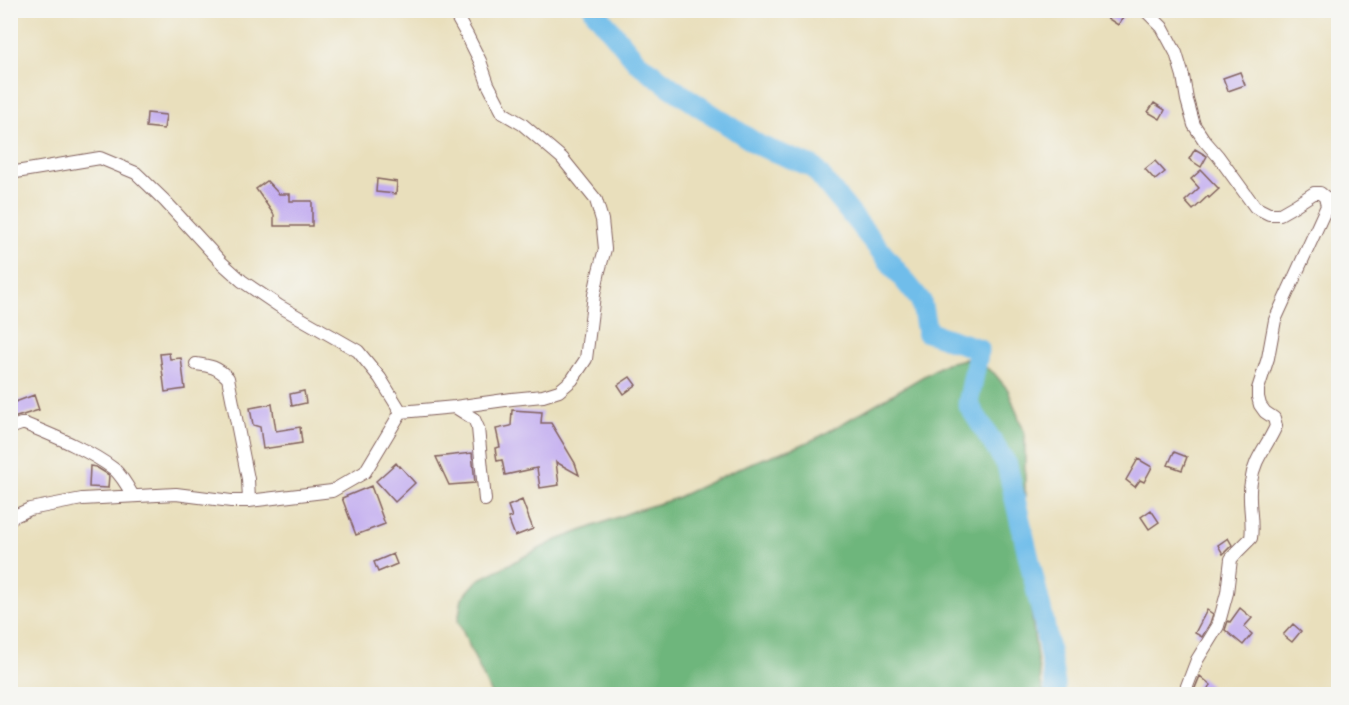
<svg xmlns="http://www.w3.org/2000/svg" width="1349" height="705" font-family="'Shantell Sans',sans-serif">
<style>
.forest{fill:#6eb67b;stroke:#5c6a53;stroke-width:1.5}
.lines{fill:none;stroke-linecap:round;stroke-linejoin:round}
.river{stroke:#6fbdea;stroke-width:21}
.building{fill:#c3adf0}
.minor-casing{stroke:#82625e;stroke-width:14}
.minor{stroke:#fff;stroke-width:12}
</style>
<rect width="100%" height="100%" fill="#f6f6f2"/>
<filter id="ink" filterUnits="userSpaceOnUse"><feTurbulence type="fractalNoise" baseFrequency=".0167" numOctaves="2"/><feDisplacementMap in="SourceGraphic" scale="12" xChannelSelector="R" yChannelSelector="G"/><feConvolveMatrix kernelMatrix="1 2 1 2 8 2 1 2 1" color-interpolation-filters="sRGB"/></filter>
<filter id="wash" filterUnits="userSpaceOnUse"><feTurbulence type="fractalNoise" baseFrequency=".008" numOctaves="4" result="noise"/><feDisplacementMap in="SourceGraphic" scale="24" xChannelSelector="R" yChannelSelector="G"/><feGaussianBlur stdDeviation="1.35" result="paint"/><feColorMatrix in="noise" values="0 0 0 0 0 0 0 0 0 0 0 0 0 0 0 0 0 1.4 0 .05"/><feComposite in="paint" operator="in"/></filter>
<g filter="url(#wash)">
<rect width="100%" height="100%" fill="#e9dfbc"/>
<path class="forest" d="M966,359L976,361L994,373L1008,390L1025,434V560L1037,659L1041,684L1044,694H491L458,621L462,598L478,580L557,540L634,511L674,499L751,463L799,446L821,436L946,363Z"/>
<g class="lines">
<path class="river" d="M594,10L637,62L672,88L760,146L813,167L921,301L927,332L979,349L968,404L1007,465L1044,622L1055,684V694"/>
</g>
<g id="blocks">
<path class="building" d="M1095,10H1128L1118,25Z
M1240,72L1245,85L1228,91L1223,78Z
M1154,103L1165,110L1160,119L1148,112Z
M147,113L166,115L164,129L146,127Z
M1195,149L1207,156L1201,167L1189,159Z
M1155,161L1165,172L1155,180L1145,169Z
M1201,170L1219,189L1209,198L1208,196L1193,210L1185,201L1199,188L1191,179Z
M377,179L397,182L396,194L376,192Z
M267,181L279,194H290V201H312V226H274V215L256,189Z
M169,353L170,359L181,358L185,389L165,392L160,354Z
M630,377L636,385L624,394L618,385Z
M304,391L306,403L292,406L290,394Z
M34,395L39,410L10,419V404Z
M272,404L276,431L300,427L302,443L263,449L260,427L253,425L250,408Z
M512,410L542,412L541,423H551L575,463L579,475L556,462L559,485L540,488L537,468L505,475L502,460L497,461L495,448L500,447L496,429L511,426Z
M1174,452L1187,457L1182,470L1168,465Z
M472,453L475,483L449,485L436,457Z
M1138,459L1152,467L1144,482L1140,480L1135,487L1126,480Z
M396,463L399,467L400,466L415,483L395,502L376,481Z
M90,466L96,467L109,475L108,488L89,487Z
M371,486L385,524L356,535L342,498Z
M522,500L533,529L515,536L508,518L512,517L508,506Z
M1151,510L1159,522L1149,529L1141,517Z
M1228,538L1232,545L1223,554L1218,545Z
M393,554L397,564L378,572L374,562Z
M1240,608L1252,618L1244,627L1252,634L1243,645L1225,630L1228,621L1230,622Z
M1207,610L1213,614L1210,623L1202,637L1195,633Z
M1293,624L1301,631L1292,642L1283,635Z
M1200,676L1211,685L1203,694H1196L1193,693Z"/>
</g>
</g>
<g filter="url(#ink)">
<use href="#blocks" fill-opacity="0" stroke="#82625e" stroke-width="1.5"/>
<g class="lines">
<defs>
<path id="minor" d="M1145,10L1162,27L1176,53L1183,76L1187,100L1194,125L1204,140L1218,156L1255,207L1269,214H1280L1294,206L1314,193H1320L1325,197L1327,206L1275,320L1268,358L1258,389V397L1260,405L1265,412L1274,418L1276,426C1267,447 1254,458 1251,482C1247,501 1254,520 1251,538L1237,552L1231,559L1227,593L1218,626L1197,660L1184,694
M10,173L100,158L136,173L165,201L222,263L242,281L279,306L358,351L380,378L401,412
M196,364C211,366 217,367 228,378L248,479L249,501
M455,407L474,419L478,428L485,500
M10,428L21,424H25C54,436 89,450 114,469C122,476 128,487 133,496
M10,518L30,509L82,499L176,494L231,501H249L332,491L365,472L401,412L455,407L512,399L543,396L559,391L572,380L586,359L594,295L599,271L605,249L602,220L596,200L562,158L522,124L503,113L488,84L480,61L467,35L453,10"/>
</defs>
<use href="#minor" class="minor-casing"/>
<use href="#minor" class="minor"/>
</g>
</g>
<rect width="1349" height="705" fill="none" stroke="#f6f6f2" stroke-width="36"/>
</svg>
